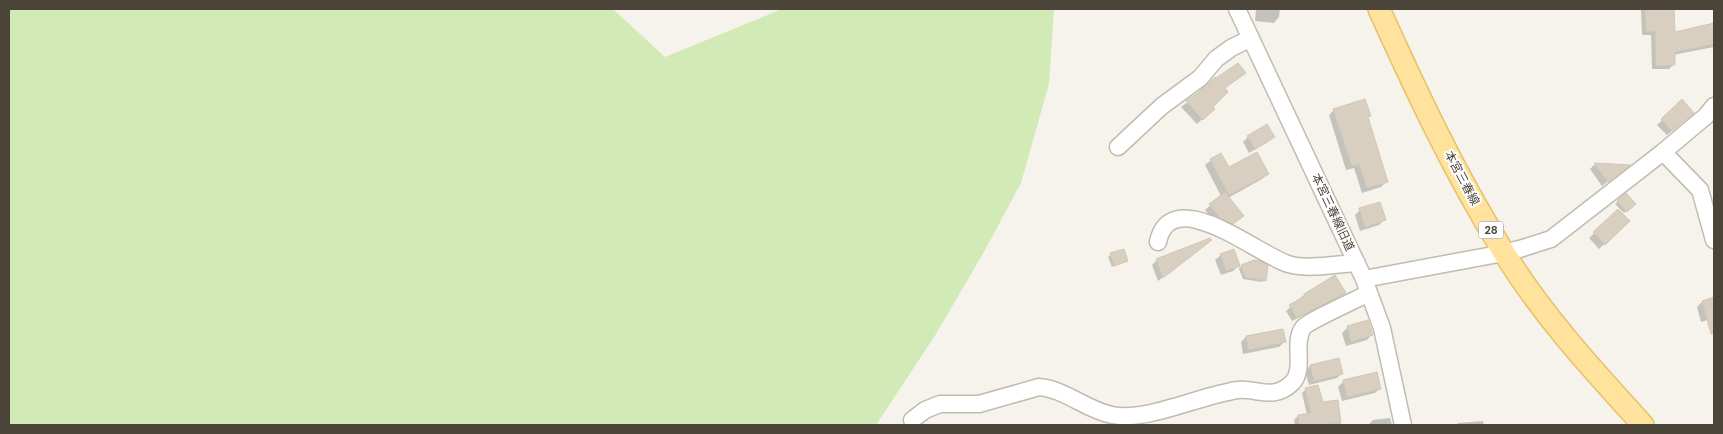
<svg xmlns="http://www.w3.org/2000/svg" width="1723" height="434" font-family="'DM Sans','Noto Sans JP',sans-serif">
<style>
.green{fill:#d2eab5}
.shadow{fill:#0003}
.building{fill:#d8cfc1;stroke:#d3c7b4}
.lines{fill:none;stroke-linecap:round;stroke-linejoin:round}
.minor-casing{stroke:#c2bbae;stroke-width:19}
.major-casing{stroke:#e6c16a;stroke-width:24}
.minor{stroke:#fff;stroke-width:16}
.major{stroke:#ffe39c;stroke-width:21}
.labels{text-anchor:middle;stroke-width:4;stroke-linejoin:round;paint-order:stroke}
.shield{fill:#fff;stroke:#817c74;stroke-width:1}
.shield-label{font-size:11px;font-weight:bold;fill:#4b4439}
.street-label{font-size:12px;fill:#4b4439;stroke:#fff}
</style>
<rect width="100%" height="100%" fill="#f6f3ec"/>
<path class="green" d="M9,9H613L665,57L782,9H1054L1049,84L1021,183L985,250L936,334L876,425H9Z"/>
<path class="shadow" d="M1256,9H1280L1279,17L1274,23L1255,21Z
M1641,9H1673L1674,33L1714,25V47L1673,55L1674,64L1669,69H1652L1651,35H1642Z
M1244,73L1224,89L1211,107L1213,109L1197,124L1181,107L1200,93Z
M1682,101L1688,118L1667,135L1657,125Z
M1334,110L1369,116L1367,118L1387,181L1381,187L1362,193L1354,168L1346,170L1329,115Z
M1273,136L1268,142L1249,153L1243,142L1248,137Z
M1221,155L1228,169L1267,174L1262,179L1228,198L1237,221L1227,228L1215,222L1205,210L1221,196L1205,165L1211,160Z
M1594,165L1627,166L1602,186L1590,169Z
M1626,195L1634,204L1624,213L1615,204Z
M1360,210L1384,220L1379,225L1360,231L1355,215Z
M1618,211L1628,221L1599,249L1589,238Z
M1205,245L1158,281L1152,265L1157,260Z
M1234,250L1239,268L1242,266L1265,280L1262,282L1243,279L1238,266L1233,271L1221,275L1215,260L1221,255Z
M1111,254L1127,261L1112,267L1108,257Z
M1335,277L1344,293L1340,297L1292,321L1286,311L1304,295Z
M1714,299V318L1701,322L1697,307L1702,302Z
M1368,321L1372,334L1367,340L1346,346L1342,333L1347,328Z
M1246,337L1284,342L1279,347L1243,354L1241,342Z
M1310,366L1342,373L1337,378L1309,385L1305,371Z
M1343,382L1380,388L1375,393L1342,401L1338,387Z
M1306,389L1322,404L1337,402L1341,425H1295L1294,420L1298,416L1307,415L1302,393Z
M1390,418L1392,425H1368L1373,420Z
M1483,421L1484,425H1456L1458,423Z"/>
<path class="building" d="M1645,9H1674L1675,32L1714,23V44L1675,52V65L1656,66L1655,31L1646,32Z
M1238,63L1246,73L1225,88L1228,92L1213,107L1215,109L1203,120L1186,101L1199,92L1215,77L1216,78Z
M1365,99L1371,116L1368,117L1388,182L1367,188L1359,164L1352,166L1333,109Z
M1682,99L1694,113L1672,131L1661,119Z
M1267,124L1275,137L1255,149L1247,136Z
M1257,152L1269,174L1229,195L1210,159L1221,153L1229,167Z
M1594,163L1630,165L1608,182Z
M1225,192L1244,216L1233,224L1220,218L1209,204Z
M1626,193L1636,204L1627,212L1617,201Z
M1380,202L1386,220L1365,227L1359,208Z
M1618,209L1630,221L1605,245L1593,232Z
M1210,238L1212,240L1163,278L1156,259Z
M1124,249L1128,261L1114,266L1110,253Z
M1234,249L1240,266L1226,271L1220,254Z
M1254,260L1260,261L1268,266L1266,281L1245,277L1241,265Z
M1335,275L1346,293L1297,318L1289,305L1305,296L1304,294Z
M1714,297V334H1711L1702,301Z
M1368,320L1373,335L1351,342L1347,326Z
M1283,329L1286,342L1248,350L1246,336Z
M1339,358L1343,374L1314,381L1310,365Z
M1377,372L1381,389L1347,397L1343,380Z
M1318,385L1323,402L1338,400L1341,423L1322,425H1299L1298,415L1311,413L1305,388Z"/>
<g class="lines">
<defs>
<path id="minor" d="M1237,9L1364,279L1382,328L1403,425
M1118,147L1162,106L1200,78L1216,59L1231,48L1251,38
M1663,152L1700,190L1714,240
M1158,242C1171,182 1257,254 1288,264C1307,270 1337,264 1357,263
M1364,279L1504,253L1523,248L1551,239L1663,152L1706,116L1714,106
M912,420L925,410L940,404H979L1039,387C1065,389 1086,410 1112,415C1147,422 1201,395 1238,390C1258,388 1273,401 1292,383C1306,369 1292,343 1303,328C1308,321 1358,299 1369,293"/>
<path id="major" d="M1379,9C1416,91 1455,174 1503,251C1542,315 1593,370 1643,425"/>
</defs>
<use href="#minor" class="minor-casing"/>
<use href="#major" class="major-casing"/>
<use href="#minor" class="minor"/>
<use href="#major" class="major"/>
</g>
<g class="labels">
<rect class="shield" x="1478.5" y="221.5" width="25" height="17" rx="4"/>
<g class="shield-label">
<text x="1491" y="234">28</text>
</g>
<g class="street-label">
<text transform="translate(1462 178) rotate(62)" y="4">本宮三春線</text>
<text transform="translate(1333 212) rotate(65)" y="4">本宮三春線旧道</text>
</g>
</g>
<rect width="1723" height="434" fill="none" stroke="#4b4439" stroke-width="20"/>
</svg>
